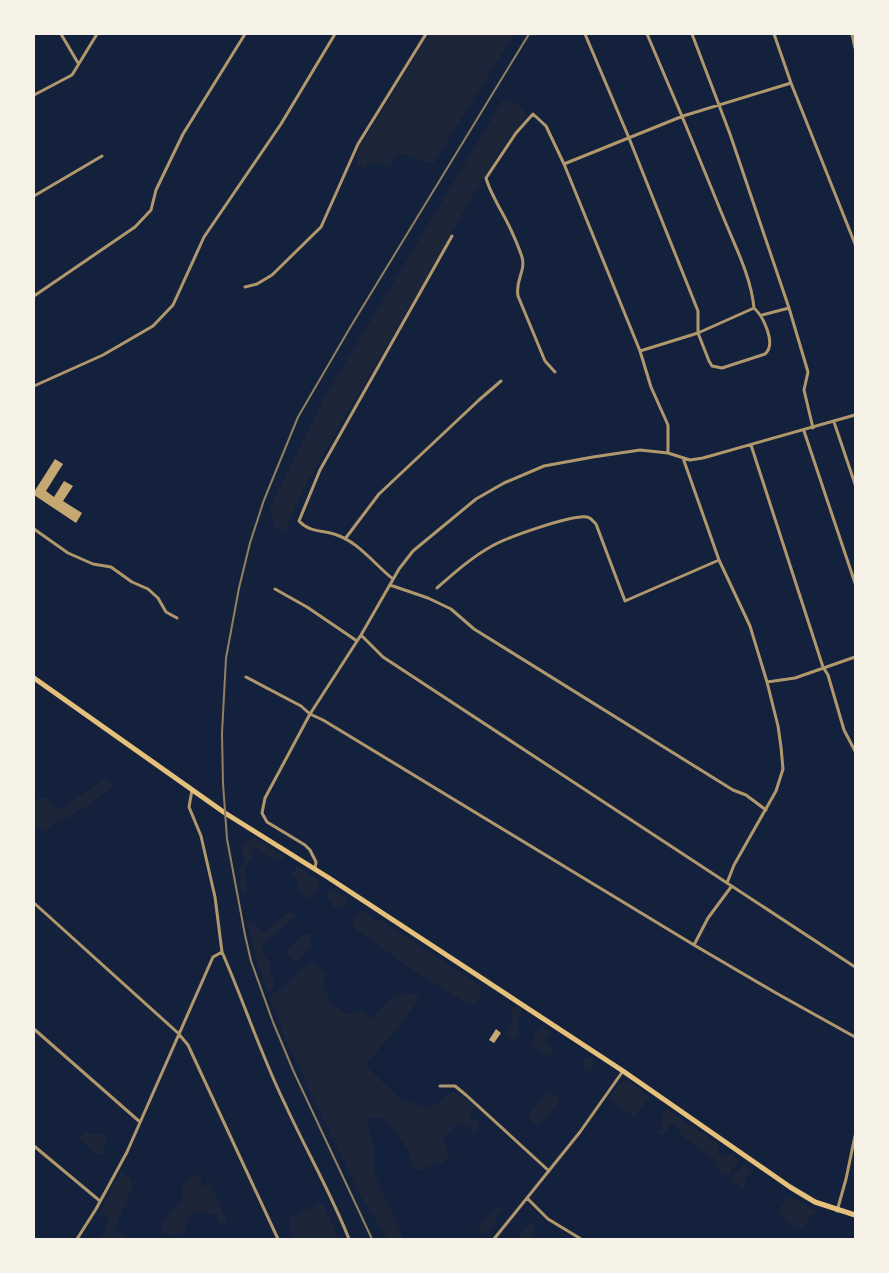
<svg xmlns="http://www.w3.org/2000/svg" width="889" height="1273" font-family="'DM Sans',sans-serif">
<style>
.green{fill:#1d2539}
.building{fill:#c6a872}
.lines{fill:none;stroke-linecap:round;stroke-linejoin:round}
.minor{stroke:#b1986c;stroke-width:3}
.primary{stroke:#e5c07b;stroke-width:5}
.rail{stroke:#918062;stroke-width:2}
</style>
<rect width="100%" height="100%" fill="#14213d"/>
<path class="green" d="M429,34H514L433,164L399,153L389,167L368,162L365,168L356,165L359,148Z
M504,98L517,104L527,115C480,173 449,242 410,306C380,357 349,408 320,460C307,483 292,506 287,532L276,528L270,508L325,397Z
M105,777L113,785C102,797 83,809 68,817C57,823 53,822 46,832L38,827H34V802L39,798H46L57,810L94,787Z
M254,837L284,857L281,861L272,859L255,847L250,851L253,856L244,870L247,890L244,893H242L239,870L244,860L242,846Z
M298,867L317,878L320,883C316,888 316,893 311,898H308L297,888L298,881L292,874L294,870Z
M332,890L348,900L343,907H334L326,895L328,891Z
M362,910L374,920H380L481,986L482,994L473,1005L468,1004L414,971L354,928L353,923L356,914Z
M292,912L296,915L262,946L264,954L271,965L268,970L273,978V989L269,992L266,989L246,921C255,921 259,928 264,934L285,914Z
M310,933L312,936L309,940L312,946L304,953L300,960L293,962V959L285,953L302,936Z
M315,962L326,974L322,986L333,1005L346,1014L361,1010L371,1019L393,997L406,992L419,996L417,1002L393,1034L369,1060L367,1067L404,1103H415L427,1108L438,1103L453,1091L468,1100L474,1107L470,1116L478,1123V1131L473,1133L468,1127L459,1123L443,1138L450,1157L441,1164L430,1166L425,1170L414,1169C410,1147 397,1134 383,1118H370L368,1127L373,1143L375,1176L398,1224L403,1239H388L359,1193L285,1038L269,996L287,985L298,971Z
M516,1006L521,1009L522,1013L518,1020L519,1035L515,1039H510L506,1033L511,1023L512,1009Z
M543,1028L548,1031V1035L544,1040L555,1049L548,1056L531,1045L537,1031Z
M582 1064a6 6 0 1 1 12 0a6 6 0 1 1-12 0Z
M626,1080L630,1082L650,1097L634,1117L609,1099L617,1086Z
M548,1093L555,1094L560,1101L540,1125H536L529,1118C531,1107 541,1100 548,1093Z
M668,1110L716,1142L719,1146L716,1150L720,1155L726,1157L731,1153L739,1160L728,1175L720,1172L715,1161L682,1136L677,1126L671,1124L663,1135L658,1133L662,1125L663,1113Z
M85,1132L96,1134L102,1133L108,1137L104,1144V1154H94L79,1138Z
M745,1164L753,1171L745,1178L746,1185L743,1188L731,1181L732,1177Z
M121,1172L130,1178L133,1186L114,1230L132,1239H101L110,1215H99L118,1176Z
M199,1174L202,1178L200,1184L203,1186L209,1182L228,1222H218L216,1214L194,1212L187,1219L185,1233L173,1235L163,1233L162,1223C164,1220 166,1216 169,1213C178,1203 186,1202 182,1186L187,1179Z
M792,1197L815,1210V1213L809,1217L806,1225L802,1229C792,1227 783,1219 779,1210L787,1198Z
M322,1202L339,1239L291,1238L290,1218Z
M499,1207L500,1211L496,1216V1220L489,1233H486L477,1229L496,1208Z
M533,1222L535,1227L532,1231L534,1236L532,1239H518L529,1223Z"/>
<path class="building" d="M55,459L63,464L46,491L54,497L64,481L73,486L63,501L82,513L76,523L34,495V492Z
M496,1029L501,1033L494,1043L489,1040Z"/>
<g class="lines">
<path class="minor" d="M61,34L78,63
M585,34L629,138L698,311V333L709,361L712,366L722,368L765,354C777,344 763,316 754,308
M647,34C673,94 698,154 722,214C734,244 751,276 754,308
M692,34L730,134L789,308L808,372L804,390L813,428
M774,34L791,83L855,244
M852,34L855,48
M34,95L72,75L97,34
M564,164L683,116L791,83
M34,196L102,156
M245,287L257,284L272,275L321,227L358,144L426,34
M34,296L135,227L151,210L156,190L183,134L245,34
M762,315L789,308
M640,351L698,333L754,308
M555,372L545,361L518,296C515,279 526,272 522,257C517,242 507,221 499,207C494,197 489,189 486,178L516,133L533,114L546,126L564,164L640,351L651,387L668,425V453
M34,386L103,355L153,326L173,305L204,237L281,124L335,34
M834,422L855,484
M804,431L855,583
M751,445L823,667L828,675L844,730L855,751
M683,458L719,560L750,626L767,682L778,726L781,747L783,769L776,791L734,865L727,883
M34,529L68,553L93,564L111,567L132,582L148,589L158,598L166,612L177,618
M345,539L379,494L479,400L501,381
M393,579C374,564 358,541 334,534C321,530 309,532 299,521L320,470L452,236
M390,585L428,598L451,609L474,629L733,790L746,795L766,810
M437,588C454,573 472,557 492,546C506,538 572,514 587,517C591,518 593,521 596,524L625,601L719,560
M275,589L307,607L357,641
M361,635L383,657L855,967
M246,677L301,706L310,714L323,720L694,945L776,993L855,1037
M767,682L795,678L855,657
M315,868L316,862L310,850L305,845L267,822L262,813L265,798L310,714L361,635L399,569L413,551L476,499L504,483L544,466L593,457L640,450L668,453L690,460L703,458L855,415
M34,903L178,1033L188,1045L278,1239
M694,945L708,918L731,887
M222,952C244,1002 261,1055 285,1104C306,1150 331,1193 349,1239
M34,1029L140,1122
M440,1086H455L466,1095L549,1171
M34,1146L100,1201
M527,1198L548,1219L581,1239
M837,1211L846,1179L855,1136
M77,1239L96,1209L127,1152L213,957L222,952L215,897L201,836L189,807L192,790
M494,1239L580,1132L623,1071"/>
<path class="primary" d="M34,678L225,813L329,878L623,1071L790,1187L815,1202L855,1215"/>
<path class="rail" d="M372,1239L293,1070L273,1022L251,961L245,935L227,839L223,783L222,733L226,658L239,588L250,543L264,500L298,417L351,326L529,34"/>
</g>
<rect width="889" height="1273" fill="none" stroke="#f6f1e7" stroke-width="70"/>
</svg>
